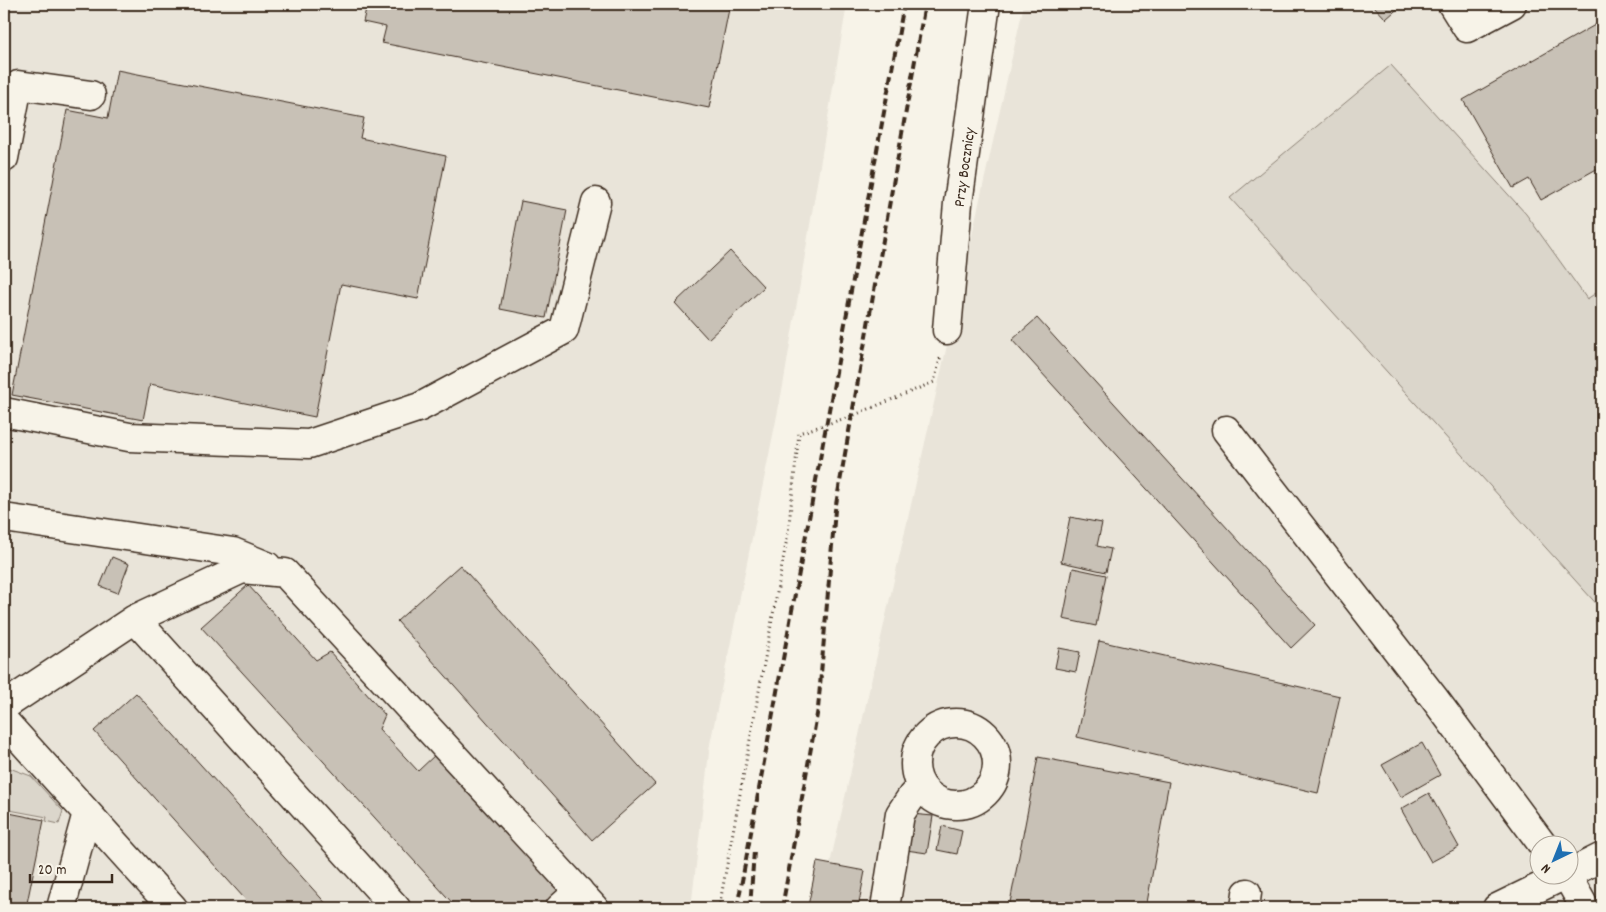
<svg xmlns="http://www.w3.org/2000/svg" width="1606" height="912" font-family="Dekko,sans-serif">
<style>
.built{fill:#e9e4d9;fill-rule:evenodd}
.green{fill:#dbd6cb;stroke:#8b8074}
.building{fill:#c8c1b6;stroke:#3b2a1e}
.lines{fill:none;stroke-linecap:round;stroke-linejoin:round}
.minor-casing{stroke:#3b2a1e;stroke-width:31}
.path{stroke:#3b2a1e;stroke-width:3;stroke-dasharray:1 4;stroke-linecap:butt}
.minor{stroke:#f7f3e8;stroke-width:28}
.rail{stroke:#3b2a1e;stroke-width:4;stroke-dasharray:8 4;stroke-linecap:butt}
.labels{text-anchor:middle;stroke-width:4;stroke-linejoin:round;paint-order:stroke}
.street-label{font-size:16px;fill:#3b2a1e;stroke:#f7f3e8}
</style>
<rect width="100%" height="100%" fill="#f7f3e8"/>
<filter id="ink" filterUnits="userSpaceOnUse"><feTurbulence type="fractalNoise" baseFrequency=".02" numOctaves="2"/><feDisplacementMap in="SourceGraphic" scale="10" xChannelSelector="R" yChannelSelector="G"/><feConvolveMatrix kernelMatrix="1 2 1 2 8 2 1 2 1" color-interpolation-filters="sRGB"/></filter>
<g filter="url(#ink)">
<path class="built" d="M4,4H847L783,386L710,744L691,908H4Z
M1024,4H1602V908H820ZM1538,844H1568V874H1538Z"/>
<path class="green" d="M1391,65L1526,214L1587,299L1602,289V610L1230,198Z
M4,766L31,776L63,811L59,824L46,821L47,817L4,809Z"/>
<path class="building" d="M367,4H730L709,108L382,43L386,27L363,22Z
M1372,4H1403L1386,19Z
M1602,21V166L1541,200L1529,179L1513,188L1463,100Z
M117,70L364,118L360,138L446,156L418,299L341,284L315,417L150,384L143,420L12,395L67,110L108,118Z
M521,201L567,210L546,318L500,309Z
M730,251L764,287L708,339L675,303Z
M1037,318L1315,625L1291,648L1012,340Z
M1070,517L1102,523L1097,546L1111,549L1106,572L1061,562Z
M112,557L129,564L118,593L100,586Z
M460,565L655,784L592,840L397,621Z
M1073,568L1106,575L1096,626L1063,619Z
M248,585L316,660L330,652L385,715L379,729L418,771L436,754L561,891L542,908H457L201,627Z
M1099,641L1340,696L1318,793L1077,737Z
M1059,648L1080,652L1076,672L1055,668Z
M136,693L330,908H253L94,731Z
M1422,743L1440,775L1401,797L1382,765Z
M1038,757L1169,782L1146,908H1009Z
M1429,793L1459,847L1431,862L1401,809Z
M4,812L44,820L26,908H4Z
M911,814L933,816L927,853L906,850Z
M942,826L962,831L957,854L937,850Z
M817,862L865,871L858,908H820L808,906Z"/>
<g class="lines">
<defs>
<path id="minor" d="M1452,4L1467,28L1512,4
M4,158L18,85L91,95
M947,330L958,203L986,4
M4,412L129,437L309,444L420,407L564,330L596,202
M1226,430L1434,698L1542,844
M4,518L233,552L267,566
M135,619L242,569L285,573L594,908
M4,706L135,619L396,908
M4,721L173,908
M915 764a41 41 0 1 1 82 0a41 41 0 1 1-82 0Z
M1566,874L1585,908
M1568,874L1602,857
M61,908L87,813
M560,908L579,891
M885,908L900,814L912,796L921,786
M1245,908L1247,893
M1497,908L1567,874"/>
</defs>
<use href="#minor" class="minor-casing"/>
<path class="path" d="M719,908L788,533L799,433L852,416L934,382L941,355"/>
<use href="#minor" class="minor"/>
<path class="rail" d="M737,908L904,4
M750,908L754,851
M782,908L818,709L835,510L925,4"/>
</g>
</g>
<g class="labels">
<g class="street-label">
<text transform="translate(963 167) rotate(-82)" y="6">Przy Bocznicy</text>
</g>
</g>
<rect width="1606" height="912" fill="none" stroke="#f7f3e8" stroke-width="20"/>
<rect x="10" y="10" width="1586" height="892" fill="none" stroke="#3b2a1e" stroke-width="2" filter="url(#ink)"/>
<g transform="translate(1554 860) rotate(223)"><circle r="24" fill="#f7f3e8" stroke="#aca397"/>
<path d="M0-4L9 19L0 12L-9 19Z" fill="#1f6fb2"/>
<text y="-8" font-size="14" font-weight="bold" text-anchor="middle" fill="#3b2a1e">N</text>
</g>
<path d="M30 874v8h82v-8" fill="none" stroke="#3b2a1e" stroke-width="2.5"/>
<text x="38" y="874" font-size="15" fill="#3b2a1e" stroke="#f7f3e8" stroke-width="4" paint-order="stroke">20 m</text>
</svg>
